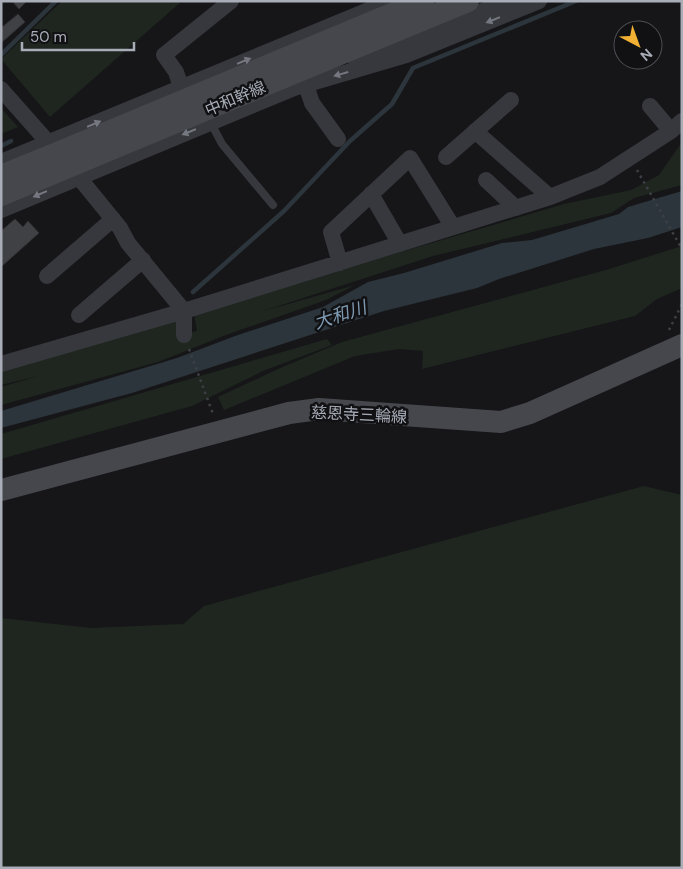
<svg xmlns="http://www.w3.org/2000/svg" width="683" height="869" font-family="'DM Sans','Noto Sans JP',sans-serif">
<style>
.green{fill:#1e261f}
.water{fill:#2c353c}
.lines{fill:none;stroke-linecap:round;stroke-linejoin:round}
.stream{stroke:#2c353c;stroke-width:4.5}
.building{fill:#404145;stroke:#303034}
.path{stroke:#3d3f44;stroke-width:2.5;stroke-dasharray:2.5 4;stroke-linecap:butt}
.service{stroke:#37383d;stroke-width:8}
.minor{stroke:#37383d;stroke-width:16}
.secondary{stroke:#45474d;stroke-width:22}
.secondary-bridge{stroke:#45474d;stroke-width:22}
.oneway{fill:#757881}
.labels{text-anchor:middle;stroke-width:5;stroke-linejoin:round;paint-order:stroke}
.street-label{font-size:16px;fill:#a8adb8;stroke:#111113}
.water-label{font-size:18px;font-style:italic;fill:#7f9bb3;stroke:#111113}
</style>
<rect width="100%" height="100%" fill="#161618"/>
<path class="green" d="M62,1H182L50,117L1,59Z
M1,108L18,127L1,134Z
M682,142V185L634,198L611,213L433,256L260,312L355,285L326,300L226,335L158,362L1,405V387L38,376L1,385V367L185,315L184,334L197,331L194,313L564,204L631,190L659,175Z
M682,246V288L657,299L635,316L422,369L423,351L399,349L355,356L224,410L218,397L278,369L342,342L606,270Z
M327,339L332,345L263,371L192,406L1,459V434Z
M644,486L682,495V868H1V618L91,628L183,624L204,606Z"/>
<path class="water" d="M682,191V227L648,238L594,249L499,279L477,288L384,311L132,393L1,428V411L177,358L235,336L323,307L368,282L404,273L502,243L532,240L619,214L628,207Z"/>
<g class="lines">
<path class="stream" d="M1,55L56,1
M1,146L11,141
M193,292L284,211L350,141L392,104L413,68L576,1"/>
</g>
<path class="building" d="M12,1H27L19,9Z
M18,14L25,22L1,43V28Z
M15,219L23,227L28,221L39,233L1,267V231Z"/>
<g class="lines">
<path class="path" d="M637,170L682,249
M669,330L682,304
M189,349L213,414"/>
<path class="service" d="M211,123L222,144L273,205"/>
<path class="minor" d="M354,58L422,36L507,1
M306,85L312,103L338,139
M181,87L176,72L164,55L231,1
M1,89L54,149
M650,106L671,131
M475,131L550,197
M446,157L511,100
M1,162L369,10L386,1
M72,169L120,228L128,243L184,311V335
M486,180L516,208
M371,194L400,244
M1,210L294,88L406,55L539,1
M340,263L331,232L410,158L453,227
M47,276L113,219
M79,315L143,260
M1,364L184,311L550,197L600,177L671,131L682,121"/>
<path class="secondary" d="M106,133L423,1
M111,149L468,1
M1,490L289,413L319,409L501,422L530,413L682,345"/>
<path class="secondary-bridge" d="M1,176L106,133
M1,195L111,149"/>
</g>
<defs><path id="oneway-solid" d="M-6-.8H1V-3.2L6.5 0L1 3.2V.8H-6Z" transform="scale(1.25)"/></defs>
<g class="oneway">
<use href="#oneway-solid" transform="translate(493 20) rotate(158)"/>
<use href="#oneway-solid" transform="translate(244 61) rotate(-22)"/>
<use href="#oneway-solid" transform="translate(341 74) rotate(164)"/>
<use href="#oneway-solid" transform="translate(94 124) rotate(-23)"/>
<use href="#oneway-solid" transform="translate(189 132) rotate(158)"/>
<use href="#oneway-solid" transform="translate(40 194) rotate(157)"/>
</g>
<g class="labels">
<g class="street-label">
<text transform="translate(235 98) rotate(-23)" y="6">中和幹線</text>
<text transform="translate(359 414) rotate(3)" y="6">慈恩寺三輪線</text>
</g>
<g class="water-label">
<text transform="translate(340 315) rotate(-18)" y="6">大和川</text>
</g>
</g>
<rect width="683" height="869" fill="none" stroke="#a8adb8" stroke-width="5"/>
<g transform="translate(638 45) rotate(139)"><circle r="24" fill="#111113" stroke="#4d4f55"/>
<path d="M0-4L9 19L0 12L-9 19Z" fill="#f2b134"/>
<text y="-8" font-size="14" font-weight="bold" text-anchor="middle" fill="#a8adb8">N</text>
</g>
<path d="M22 42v8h112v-8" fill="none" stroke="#a8adb8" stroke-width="2.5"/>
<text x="30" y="42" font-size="15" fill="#a8adb8" stroke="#111113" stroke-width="4" paint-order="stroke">50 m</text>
</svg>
